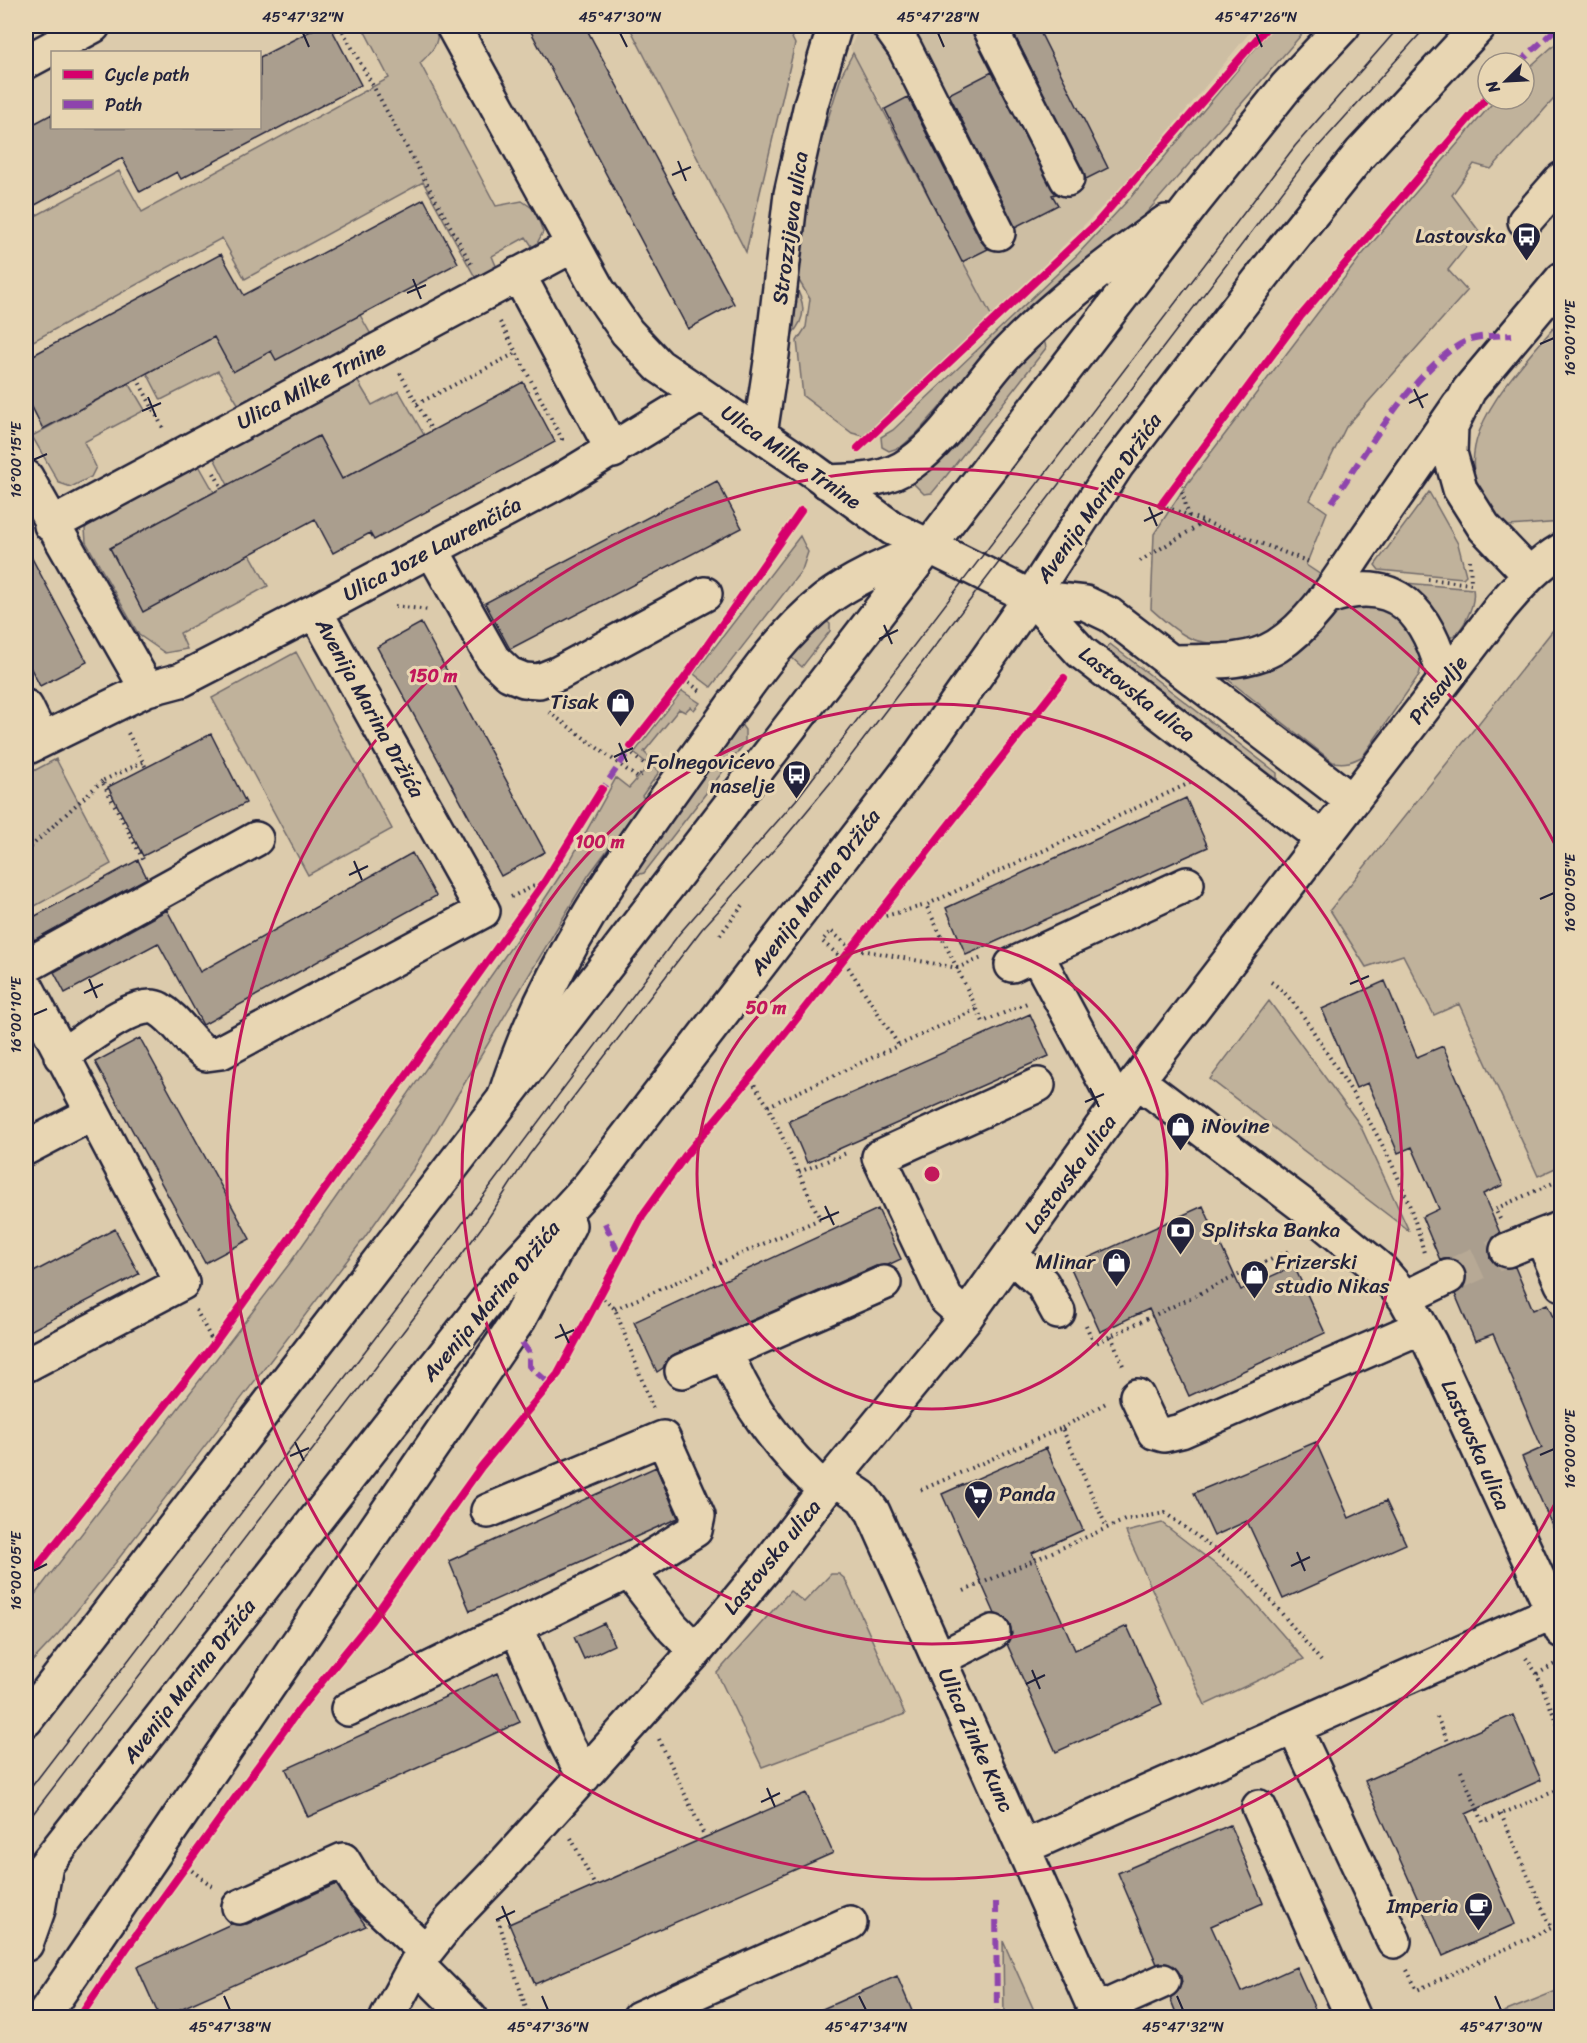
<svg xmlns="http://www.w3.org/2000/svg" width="1587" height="2043" font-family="Sriracha,sans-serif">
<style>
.built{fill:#cdbea3}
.green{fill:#c0b29b;stroke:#716a6b;stroke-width:1.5;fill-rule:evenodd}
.building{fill:#aa9e8e;stroke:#22223b;stroke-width:1.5}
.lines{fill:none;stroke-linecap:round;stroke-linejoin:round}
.minor-tunnel{stroke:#b7a995;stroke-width:33;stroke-dasharray:33 16;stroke-linecap:butt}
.minor-casing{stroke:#22223b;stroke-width:38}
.major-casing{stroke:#22223b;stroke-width:38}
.path{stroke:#22223b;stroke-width:4;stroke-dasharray:1.5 4.5;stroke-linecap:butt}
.minor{stroke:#e8d6b3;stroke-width:33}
.major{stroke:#e8d6b3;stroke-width:33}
.tram{stroke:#22223b;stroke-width:1.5}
.quiet{stroke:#8e44ad;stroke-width:6;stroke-dasharray:12 6;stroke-linecap:butt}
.cycleway-casing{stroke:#e8d6b3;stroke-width:11}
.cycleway{stroke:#d6006c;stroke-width:8}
.ticks{fill:none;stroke:#22223b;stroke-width:2}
.ring{fill:none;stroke:#c2185b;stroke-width:3}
.labels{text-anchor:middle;stroke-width:6;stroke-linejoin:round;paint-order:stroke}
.street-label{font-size:21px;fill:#22223b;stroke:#e8d6b3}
.poi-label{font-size:21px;fill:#22223b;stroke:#e8d6b3;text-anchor:end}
.centre{fill:#c2185b;stroke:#e8d6b3;stroke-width:3}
.ring-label{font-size:18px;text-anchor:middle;font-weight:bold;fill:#c2185b;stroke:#e8d6b3;stroke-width:6;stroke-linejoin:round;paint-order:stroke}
.neatline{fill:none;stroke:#22223b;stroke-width:2}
.ticks-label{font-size:15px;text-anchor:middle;fill:#22223b}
</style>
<rect width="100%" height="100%" fill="#dccbac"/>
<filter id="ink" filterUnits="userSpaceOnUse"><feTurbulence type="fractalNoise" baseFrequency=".0167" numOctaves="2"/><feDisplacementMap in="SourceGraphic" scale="12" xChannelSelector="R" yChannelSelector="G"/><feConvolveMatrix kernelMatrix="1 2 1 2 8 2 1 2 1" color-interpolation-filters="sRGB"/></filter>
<g filter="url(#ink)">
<path class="built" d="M860,26H1255L1126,183L992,317L885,109L850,48Z"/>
<path class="green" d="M362,26H437C440,43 432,52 420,63L496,206L522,201L535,210L543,232L534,249L526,237L492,256L497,268L475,277L423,182L245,279L222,238L26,345V221L119,171L142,212L389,78Z
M629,26H786L795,44L746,252Z
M1274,26H1309L1122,241L994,346L917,433L901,447L889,451L882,447L881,437L893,430L1078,254L1131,197Z
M1561,39V91L1491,169L1474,164L1452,195L1479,231L1448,270L1467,291L1346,427L1310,500L1327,512L1306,565L1321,575C1300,614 1269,640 1224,643C1211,644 1195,642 1184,635C1172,628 1161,618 1151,609L1154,534L1184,488L1361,256L1496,99H1524V72Z
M853,53L992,317L867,437L852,433L803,396L797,341L806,327L810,299L798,279L804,218L819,147L842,74Z
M793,282C805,302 808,317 791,335Z
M360,315L374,340L240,407L218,371L161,400L147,373L253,316ZM222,351L253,361L233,371Z
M1561,319V522L1509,526C1423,459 1513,377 1561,319Z
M1041,339L1045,343L1046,348L947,475L932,493L924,494L914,484L916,478L937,463L1023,355Z
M357,380L372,405L399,391L424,435L342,479L319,436L228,485L212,454Z
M129,383L145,410L84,442L96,467L91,477L71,487L59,483L32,436Z
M197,462L214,492L110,548L143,611L250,554L268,586L180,633L187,649L165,653L139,635L86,542L85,529L90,521Z
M1429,492L1458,544L1466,575L1463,578L1379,570L1375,565Z
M800,536L808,552L802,570L711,687L694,674Z
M1394,582L1473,589C1476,605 1462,636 1446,639Z
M1379,603L1407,624L1423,659L1419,675L1363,756C1352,762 1346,764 1333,762L1226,678V673L1342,607Z
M825,620L830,624V631L802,667L791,657L806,637Z
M1561,620L1562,1165L1538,1176L1459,1004L1434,1015L1403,955L1366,967L1330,910Z
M1110,644L1277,773V779L1271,780L1104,651Z
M296,652L392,829L308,875L212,698Z
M682,691L700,703L694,710L690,707L685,712L679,709L644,752L652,760L648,764L634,753Z
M740,723L745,730V743L644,873L636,875L634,864Z
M56,759L111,864L26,911V775Z
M650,764L659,772L642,796L645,799L588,876L414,1168L365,1237L116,1562L58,1634L26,1668V1606L290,1263L544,900L571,859L616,778L629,788Z
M1269,1001L1360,1125L1409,1231L1210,1079Z
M1162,1523L1232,1577L1304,1659L1205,1705L1126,1532Z
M831,1574H839L845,1579L905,1714L762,1767L717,1673L790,1591L804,1602Z
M1003,1941L1037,2017H1004Z
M1561,1989V2017H1492Z"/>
<path class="building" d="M320,26H330L361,85L181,179L177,172L140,192L122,158L26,210V128L52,114V128H260V57Z
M528,26H585L734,304L688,329Z
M1010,26H1037L1108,168L1086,179Z
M992,72L1056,194L1052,195L1058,205L1015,227L949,94Z
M908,97L981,241L988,249L962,262L885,109Z
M424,199L458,263L276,360L271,351L233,372L214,337L43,429L26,395V359L221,254L244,295Z
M523,382L555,442L374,540L370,533L333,553L315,519L143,612L110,548L319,436L342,479Z
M717,481L742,528L510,649L485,603Z
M26,547L87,662L40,686L26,659Z
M421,623L545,852L501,876L377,647Z
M211,734L246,803L143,856L108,787Z
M1186,798L1208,847L966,955L946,908Z
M412,853L436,896L203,1025L158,943L65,993L54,972L167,910L200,972Z
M138,860L147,878L34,940L26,921Z
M1385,981L1417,1057L1443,1046L1503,1185L1483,1194L1500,1233L1493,1238L1489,1247L1490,1258L1495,1264L1504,1268L1515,1267L1533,1310L1547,1304L1562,1337V1548L1522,1457L1542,1448L1493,1334L1475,1341L1455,1294L1464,1287L1467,1278L1465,1268L1458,1261L1450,1258L1440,1260L1422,1217L1439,1209L1412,1147L1398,1153L1368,1083L1356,1088L1322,1009Z
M1030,1014L1049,1056L807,1163L789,1121Z
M140,1038L250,1239L205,1263L95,1062Z
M1203,1206L1241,1290L1294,1266L1325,1333L1189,1396L1149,1309L1100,1332L1070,1266Z
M878,1209L901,1259L888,1265L876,1266L675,1354L667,1359L663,1368L657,1372L634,1322Z
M115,1229L139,1274L26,1333V1276Z
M1316,1442L1349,1518L1386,1501L1406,1544L1283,1599L1247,1521L1214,1536L1194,1493Z
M1046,1448L1083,1530L1032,1553L1075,1650L1127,1626L1162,1704L1056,1752L1007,1644L1012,1634L1010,1624L1004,1617L995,1614L942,1494Z
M656,1467L678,1518L470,1611L449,1561Z
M604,1623L614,1645L584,1659L574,1637Z
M498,1673L520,1722L308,1817L286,1769Z
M1513,1715L1541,1780L1466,1814L1515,1924L1443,1956L1365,1781Z
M806,1793L833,1853L535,1984L509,1924Z
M1230,1825L1263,1903L1211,1926L1241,1992L1296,1967L1319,2018H1178L1170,1998L1178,1991L1182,1982L1180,1974L1173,1966L1157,1964L1118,1873Z
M336,1884L366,1926L160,2018L137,1967L231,1924H247Z
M897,1976L915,2018H802Z"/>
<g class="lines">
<path class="minor-tunnel" d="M1448,1277L1507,1250"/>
<defs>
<path id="minor" d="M453,26L598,290L627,332L659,366L812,470L892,528L1031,597L1085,603L1110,615L1352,801
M889,26L904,47L998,233
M989,26L1067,179
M26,62L93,26
M1525,221L1562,179
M518,274L613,451
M760,434L772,355L791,194L811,104L835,26
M26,477L147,689
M51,525L572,246
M432,550L493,659L509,674L524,680L539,681L559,673L705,594
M1529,574L1484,527L1460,489L1450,453L1451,426L1469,390L1562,279
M1031,597L1081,652L1323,839
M1326,598C1398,571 1429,615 1445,680
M1170,662C1204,661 1247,665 1277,646C1314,622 1338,580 1362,545C1394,498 1427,452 1459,405
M26,707L42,740
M26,748L147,689L181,680L315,611L558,482L701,395
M1036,954L1118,1106
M1012,965L1187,884
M26,966L256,839
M26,986L182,1283L26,1365
M61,1056C80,1044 138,996 159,1009C178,1020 188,1042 206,1054L221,1052L483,911L315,611
M1138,1081L1301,1204L1382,1271L1405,1298L1430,1343L1562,1631
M505,1096C546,962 630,848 711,736C745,689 779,636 825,600C857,576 892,563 929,547
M26,1148L91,1114
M1562,1228L1541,1236L1562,1284
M1507,1250L1541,1236
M1011,1256L1042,1283L1058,1312
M1405,1298L1448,1277
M966,1317L946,1299L879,1157L1038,1085
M682,1371L726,1352
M1137,1396L1154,1432L1164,1435L1181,1431L1421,1327
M834,1478L862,1497L873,1512L1099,2018
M825,1490C783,1453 746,1404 726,1352L884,1283
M629,1571L673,1628L696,1651
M516,1626L567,1744L584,1776
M939,1659L993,1632
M348,1709L629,1571L695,1530L698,1516L663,1438L488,1511
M1294,1727L1394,1941
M1259,1807L1353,2018
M1024,1847L1562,1608
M239,1907L343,1860L363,1893L425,1951
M416,1964L470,2018
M1096,2011L1163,1981
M387,2018L416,1964L451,1920L497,1872L696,1651L765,1568L834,1478L966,1317L1101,1128L1501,607C1520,585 1536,565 1562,550
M639,2018L850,1923"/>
<path id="major" d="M827,482C856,481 887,481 911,463C950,435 974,388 1007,353C1055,303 1110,262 1166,222
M26,1720L1194,202L1286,87L1343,26
M26,1890L507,1275L589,1186L915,762L1031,597L1117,465L1278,256L1361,153L1479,26
M26,1944L38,1910L46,1865
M42,2018L519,1319L569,1225"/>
</defs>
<use href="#minor" class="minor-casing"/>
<use href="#major" class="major-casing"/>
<path class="path" d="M340,26L471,264
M1159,26L1178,30L1189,26
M500,322L562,439L560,443
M400,373L432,431
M137,378L163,428
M417,404L516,353
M214,473L222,488
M1179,480L1189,517
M1161,505L1312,563
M1470,560L1471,583
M1140,561L1203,523
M1428,579L1471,584
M395,606L429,610
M684,679L703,693
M549,712L638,778L641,775
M128,733L146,768
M628,751L647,767L645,769
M143,762L102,781L145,863
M26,851L102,781
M511,897L545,881
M874,919L926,905
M720,935L743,905
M1271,982C1293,996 1309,1025 1323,1047C1365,1111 1406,1177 1424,1253
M977,1009L983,1022L1027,1003
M898,1044L843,959L822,941L831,931L851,948L957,968L982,958
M768,1106L977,1009L926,905L1192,782
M799,1172L849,1152
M1500,1219L1495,1209L1562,1179
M599,1295L615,1309L653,1409
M615,1309L820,1219L768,1106L750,1078
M196,1310L214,1344
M1086,1325L1094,1344L1289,1251
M1111,1336L1124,1368
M1062,1428L1106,1403
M921,1490L1062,1428L1107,1528
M964,1591L1125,1520L1165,1513L1249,1574L1321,1661
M1526,1658L1537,1674L1562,1735
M1537,1674L1557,1663
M1437,1717L1449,1744
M659,1739L705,1837
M1461,1771L1483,1822L1562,1788
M1501,1814L1551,1928
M571,1838L595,1886
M187,1867L215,1888
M498,1919L529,2018
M1407,1970L1417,1990L1562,1923"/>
<use href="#minor" class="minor"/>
<use href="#major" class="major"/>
<path class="tram" d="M26,1794L447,1244L679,934L796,800L1295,146L1400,26
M26,1823L449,1272L487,1220L529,1155L702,929L782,841L831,782L1308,158L1427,26"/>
<path class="quiet" d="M1519,63L1559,26
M1332,502C1363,457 1420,358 1471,339C1483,335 1499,336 1512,335
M599,794L635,742
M605,1223L616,1248L617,1259
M522,1343L529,1352V1366L550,1384
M996,1902L997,2018"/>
<defs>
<path id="cycleway" d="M858,448L1095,225L1268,26
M1161,505L1300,317L1488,96
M631,746L684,679L801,511
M26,1581L214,1344L545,881L602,789
M79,2018L126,1949L298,1711L371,1621L481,1467L558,1374L642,1216L685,1156L750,1078L1064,678"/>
</defs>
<use href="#cycleway" class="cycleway-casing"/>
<use href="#cycleway" class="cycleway"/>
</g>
</g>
<path class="ticks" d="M303,33L309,47M620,33L627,47M938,33L944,47M1256,33L1262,47M678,161L686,181M672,175L691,167M413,279L421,299M407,293L426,285M1540,344L1554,338M1414,389L1423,408M148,397L156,417M1409,403L1428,394M142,411L161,403M33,460L47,454M1149,507L1157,526M1144,521L1163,512M884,625L892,644M879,639L898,630M619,743L627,762M614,757L633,748M354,861L362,880M349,875L368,866M1540,899L1554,893M1355,970L1364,990M89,979L97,998M1350,984L1369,976M84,993L103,984M33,1015L47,1009M1090,1088L1099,1107M1085,1102L1104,1094M825,1206L834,1225M820,1220L839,1212M560,1324L569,1343M555,1338L574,1330M295,1442L304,1461M1540,1455L1554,1449M290,1456L309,1448M1297,1552L1305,1571M1291,1566L1310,1557M33,1571L47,1564M1032,1670L1040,1689M1026,1684L1045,1675M767,1788L775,1807M761,1802L780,1793M502,1906L510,1925M496,1920L515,1911M224,1996L230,2010M542,1996L548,2010M859,1996L866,2010M1177,1996L1183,2010M1495,1996L1501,2010"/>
<g class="ring">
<circle cx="932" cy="1174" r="235"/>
<circle cx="932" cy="1174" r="470"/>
<path d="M1560 1494A705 705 0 1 1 1560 854"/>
</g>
<defs>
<symbol id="bus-pin" viewBox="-11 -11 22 30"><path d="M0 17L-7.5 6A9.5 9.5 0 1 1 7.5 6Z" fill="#22223b" stroke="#e8d6b3"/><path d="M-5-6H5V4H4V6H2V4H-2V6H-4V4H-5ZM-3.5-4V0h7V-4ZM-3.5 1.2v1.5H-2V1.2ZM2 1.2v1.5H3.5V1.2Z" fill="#fff"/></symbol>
<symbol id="shop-pin" viewBox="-11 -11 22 30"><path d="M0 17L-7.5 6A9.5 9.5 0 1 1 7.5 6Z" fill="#22223b" stroke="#e8d6b3"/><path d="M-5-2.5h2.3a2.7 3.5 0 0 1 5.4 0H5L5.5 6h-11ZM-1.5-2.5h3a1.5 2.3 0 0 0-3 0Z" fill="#fff"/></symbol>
<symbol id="bank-pin" viewBox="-11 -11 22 30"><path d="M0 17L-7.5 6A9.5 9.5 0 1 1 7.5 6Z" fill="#22223b" stroke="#e8d6b3"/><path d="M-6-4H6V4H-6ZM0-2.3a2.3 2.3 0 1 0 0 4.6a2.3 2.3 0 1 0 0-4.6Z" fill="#fff"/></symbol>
<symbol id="supermarket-pin" viewBox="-11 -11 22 30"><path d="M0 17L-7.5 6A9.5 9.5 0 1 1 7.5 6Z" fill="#22223b" stroke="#e8d6b3"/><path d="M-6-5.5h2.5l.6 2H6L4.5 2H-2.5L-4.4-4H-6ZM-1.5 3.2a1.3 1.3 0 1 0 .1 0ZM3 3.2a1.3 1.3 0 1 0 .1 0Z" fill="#fff"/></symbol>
<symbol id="cafe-pin" viewBox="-11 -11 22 30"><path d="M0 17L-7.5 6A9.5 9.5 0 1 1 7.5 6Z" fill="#22223b" stroke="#e8d6b3"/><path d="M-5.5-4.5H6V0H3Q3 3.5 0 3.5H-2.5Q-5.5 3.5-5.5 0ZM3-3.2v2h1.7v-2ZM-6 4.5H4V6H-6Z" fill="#fff"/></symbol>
</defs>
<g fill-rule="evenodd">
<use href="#bus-pin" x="1510" y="220" width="33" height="45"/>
<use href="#shop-pin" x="604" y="686" width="33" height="45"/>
<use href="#bus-pin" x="780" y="758" width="33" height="45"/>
<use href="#shop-pin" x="1164" y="1110" width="33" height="45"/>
<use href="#bank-pin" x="1164" y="1214" width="33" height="45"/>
<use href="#shop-pin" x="1100" y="1246" width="33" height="45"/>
<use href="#shop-pin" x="1238" y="1258" width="33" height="45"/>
<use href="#supermarket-pin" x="962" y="1478" width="33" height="45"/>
<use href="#cafe-pin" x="1462" y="1890" width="33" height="45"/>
</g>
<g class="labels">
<g class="street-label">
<text transform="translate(790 228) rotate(-82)" y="7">Strozzijeva ulica</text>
<text transform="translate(311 385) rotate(-28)" y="7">Ulica Milke Trnine</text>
<text transform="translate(791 457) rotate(35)" y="7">Ulica Milke Trnine</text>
<text transform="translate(1099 498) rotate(-55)" y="7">Avenija Marina Držića</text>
<text transform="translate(432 549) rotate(-28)" y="7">Ulica Joze Laurenčića</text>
<text transform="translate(1438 690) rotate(-52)" y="7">Prisavlje</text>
<text transform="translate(1137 694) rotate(38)" y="7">Lastovska ulica</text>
<text transform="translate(370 708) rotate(61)" y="7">Avenija Marina Držića</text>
<text transform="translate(815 892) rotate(-53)" y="7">Avenija Marina Držića</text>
<text transform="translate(1070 1174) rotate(-54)" y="7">Lastovska ulica</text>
<text transform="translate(491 1301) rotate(-50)" y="7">Avenija Marina Držića</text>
<text transform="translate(1476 1445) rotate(66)" y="7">Lastovska ulica</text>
<text transform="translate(772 1557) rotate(-51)" y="7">Lastovska ulica</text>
<text transform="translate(189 1681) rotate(-52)" y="7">Avenija Marina Držića</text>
<text transform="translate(976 1740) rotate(66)" y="7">Ulica Zinke Kunc</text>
</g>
<g class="poi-label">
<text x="1506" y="243">Lastovska</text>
<text x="599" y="709">Tisak</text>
<text x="775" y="769">Folnegovićevo<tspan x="775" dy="24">naselje</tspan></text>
<text x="1201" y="1133" text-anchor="start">iNovine</text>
<text x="1202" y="1237" text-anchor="start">Splitska Banka</text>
<text x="1095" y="1269">Mlinar</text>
<text x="1275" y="1269" text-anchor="start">Frizerski<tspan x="1275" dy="24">studio Nikas</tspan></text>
<text x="999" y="1501" text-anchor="start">Panda</text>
<text x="1458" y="1913">Imperia</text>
</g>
</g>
<circle cx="932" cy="1174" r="9" class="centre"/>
<g class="ring-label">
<text x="433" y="682">150 m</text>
<text x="600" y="848">100 m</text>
<text x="766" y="1014">50 m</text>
</g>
<rect width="1587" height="2043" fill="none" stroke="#e8d6b3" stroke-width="66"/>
<rect x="51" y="51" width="210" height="78" fill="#e8d6b3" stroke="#998e83" stroke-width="1.5"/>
<rect x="63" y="70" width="30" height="9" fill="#d6006c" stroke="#998e83" stroke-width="1.5"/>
<text x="105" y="81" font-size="18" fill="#22223b">Cycle path</text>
<rect x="63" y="100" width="30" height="9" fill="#8e44ad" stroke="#998e83" stroke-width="1.5"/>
<text x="105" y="111" font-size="18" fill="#22223b">Path</text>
<g transform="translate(1506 81) rotate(246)"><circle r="28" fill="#e8d6b3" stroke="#998e83" stroke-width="1.5"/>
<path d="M0-4.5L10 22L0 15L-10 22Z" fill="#22223b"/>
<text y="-9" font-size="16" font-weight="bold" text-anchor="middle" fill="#22223b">N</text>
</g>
<rect x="33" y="33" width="1521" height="1977" class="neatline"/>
<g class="ticks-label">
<text x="303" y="22">45°47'32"N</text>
<text x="620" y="22">45°47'30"N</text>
<text x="938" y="22">45°47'28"N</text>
<text x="1256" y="22">45°47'26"N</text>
<text transform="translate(1570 338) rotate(-90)" y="5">16°00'10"E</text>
<text transform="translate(16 460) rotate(-90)" y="5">16°00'15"E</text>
<text transform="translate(1570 893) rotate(-90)" y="5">16°00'05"E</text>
<text transform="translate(16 1015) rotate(-90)" y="5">16°00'10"E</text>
<text transform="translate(1570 1449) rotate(-90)" y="5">16°00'00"E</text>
<text transform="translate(16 1571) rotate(-90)" y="5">16°00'05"E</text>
<text x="230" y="2032">45°47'38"N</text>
<text x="548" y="2032">45°47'36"N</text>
<text x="866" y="2032">45°47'34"N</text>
<text x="1183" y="2032">45°47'32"N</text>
<text x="1501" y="2032">45°47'30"N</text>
</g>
</svg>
